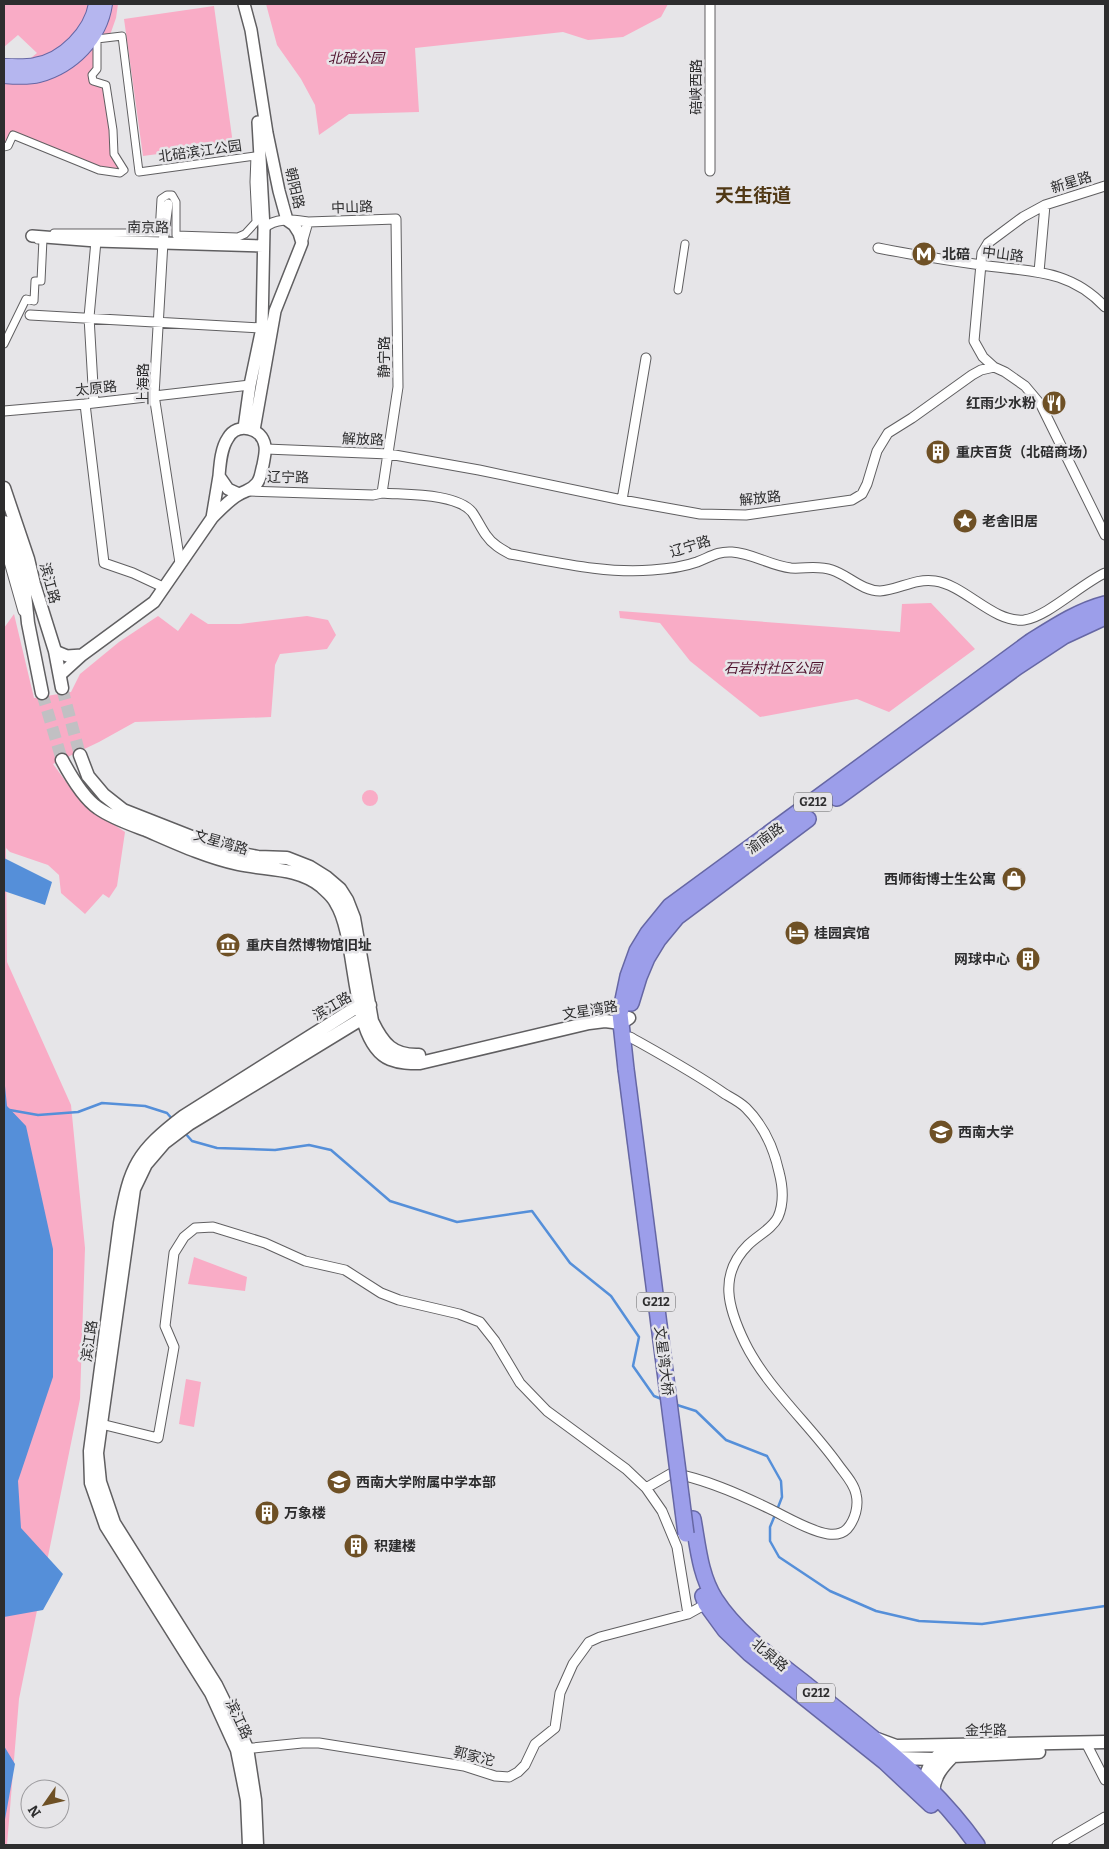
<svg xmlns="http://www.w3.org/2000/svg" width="1109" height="1849" font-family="Bitter,'Noto Sans SC',serif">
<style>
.green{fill:#f9acc6}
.water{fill:#558fd9}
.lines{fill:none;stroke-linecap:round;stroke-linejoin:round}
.stream{stroke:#558fd9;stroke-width:2.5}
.secondary-tunnel{stroke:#c1c0c3;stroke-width:12;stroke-dasharray:12 6;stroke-linecap:butt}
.pedestrian-casing{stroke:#605f61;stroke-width:9}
.minor-casing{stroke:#605f61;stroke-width:11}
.tertiary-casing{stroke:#605f61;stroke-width:14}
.secondary-casing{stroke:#605f61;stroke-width:15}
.primary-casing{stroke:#6667a4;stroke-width:16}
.trunk-casing{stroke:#6667a4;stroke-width:18}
.pedestrian{stroke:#fff;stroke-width:7}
.minor{stroke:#fff;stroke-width:9}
.tertiary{stroke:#fff;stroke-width:11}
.secondary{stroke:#fff;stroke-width:12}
.primary{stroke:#b5b6ef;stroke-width:14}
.trunk{stroke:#9c9eea;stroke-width:15}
.trunk-bridge-casing{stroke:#6667a4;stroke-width:18;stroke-linecap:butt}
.trunk-bridge{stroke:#9c9eea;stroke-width:15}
.labels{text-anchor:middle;stroke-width:5;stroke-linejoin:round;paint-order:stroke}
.shield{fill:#e6e5e8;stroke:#646466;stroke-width:1}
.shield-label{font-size:12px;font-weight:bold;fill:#2d2d2e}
.park-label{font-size:14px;font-style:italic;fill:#4f122d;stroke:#e6e5e8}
.street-label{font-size:14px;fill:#2d2d2e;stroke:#e6e5e8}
.poi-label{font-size:14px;font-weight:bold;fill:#2d2d2e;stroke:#e6e5e8;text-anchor:start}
.district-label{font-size:19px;font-weight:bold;fill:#503815;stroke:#e6e5e8}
</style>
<rect width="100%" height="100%" fill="#e6e5e8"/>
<path class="green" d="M4,4H118L116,18L110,35L96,39V69L90,75L104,88L113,155L124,170L107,172L14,135L4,147V80L37,53L18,35L4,47Z
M266,4H668L661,17L623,37L588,40L563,32L415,48L419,112L349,114L319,135L315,105L301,79L277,45Z
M214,6L233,144L143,156L124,19Z
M931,603L975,649L889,712L857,699L760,717L690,661L660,623L620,618L619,611L900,632L902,604Z
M191,613L208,624H240L307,616L328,620L336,635L327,649L280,654L275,665L271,717L135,722L99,742L53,764L78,798L92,810L125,832L117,886L109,898L103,894L85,914L61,893L59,875L48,865L10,852L6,848L7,962L71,1105L85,1248L80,1399L19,1699L7,1845H4V628L14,614L34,698L71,692L80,674L119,642L158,616L178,631Z
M362 798a8 8 0 1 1 16 0a8 8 0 1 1-16 0Z
M194,1257L247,1277L245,1291L188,1284Z
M186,1379L201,1382L194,1427L179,1424Z"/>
<path class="water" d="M4,858L52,882L45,905L4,891Z
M4,1076L7,1106L26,1126L53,1249V1377L18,1481L21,1528L63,1574L43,1610L4,1617Z
M4,1746L15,1764L4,1825Z"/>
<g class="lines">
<path class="stream" d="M4,1109L38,1115L78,1112L102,1103L145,1106L167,1113L173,1120
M185,1133L192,1141L217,1148L275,1150L309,1145L331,1150L390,1201L457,1222L532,1211L570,1263L611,1296L639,1337L633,1366L654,1396L664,1400
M674,1404L696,1411L726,1440L767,1456L781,1481L782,1497L777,1510
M775,1515L770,1527V1541L779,1557L830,1591L876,1611L919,1621L982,1624L1105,1606"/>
<path class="secondary-tunnel" d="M62,688L80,755
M42,693L62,760"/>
<defs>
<path id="pedestrian" d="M4,147L8,146L13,135L99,170L120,173L124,170L114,154L113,130L106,85L93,81L92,75L97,69V39L122,36L139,172L255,156L254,182L256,222L245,234L238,237L176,235V202L172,195H167L161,199L159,233H54
M678,290L685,244
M4,344L26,299L34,301L35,281H41L43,239L38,240"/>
<path id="minor" d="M710,171V4
M168,204L163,242L154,395L180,563
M308,222L396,219L398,387L382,493
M264,228C277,217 292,220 308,222L302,243
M878,248C912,255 947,260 981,265C1029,272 1069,268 1105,307
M1039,272L1045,205
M30,315L262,328
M994,367L983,357L974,341L982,253L988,243L1023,217L1045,205L1105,186
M94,403L89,317L96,241
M85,404L104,563L133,573L163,587
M4,411L85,404L250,385
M266,449L389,454L479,470L622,500L700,514L746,515L852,500L862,494L867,484L877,451L888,433L912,418L972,375L981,370L994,367L1005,372L1025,386L1041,405L1105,535
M249,491L373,495L382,493C406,495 456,493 472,512C477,519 481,528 486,535C492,544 501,549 510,554C556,562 605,574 652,570C667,569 683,567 697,562C710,557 718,551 732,552C752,553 771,566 791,568C805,569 817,565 832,570C848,575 862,591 880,591C899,590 914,578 935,581C965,585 993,623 1024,620C1047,617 1081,584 1105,573
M622,500L646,358
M4,544L23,611
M630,1037C662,1055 695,1073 725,1094C732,1098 740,1102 746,1108C763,1125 774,1149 779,1172C783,1187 784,1203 778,1217C772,1229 758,1235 748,1245C718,1275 728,1308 745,1343C766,1386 809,1424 837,1463C844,1473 854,1483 856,1494C859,1506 855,1520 847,1529C842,1534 835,1535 828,1534C809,1531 785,1516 768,1508C737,1493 705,1479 672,1473L646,1488
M101,1424L158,1438L174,1347L165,1326L174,1253L184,1237L195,1228L213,1227L265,1243L305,1261L345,1270L381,1293L399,1300L459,1314L480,1322L495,1341L520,1383L547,1411L626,1469L646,1488L662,1511L677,1547L688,1614
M1086,1743L1105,1780
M243,1749L302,1743H319L464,1766L495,1776L509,1777L518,1772L525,1765L535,1744L555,1728L560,1693L573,1664L589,1642L600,1637L688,1614L706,1604
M1057,1845L1105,1817"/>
<path id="tertiary" d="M244,4L251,30L267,133L279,191L287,220L294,225L299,233L302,243L275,311L254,430
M32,236L96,241L263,246
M244,428L250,385L262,328L264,228L258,122
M219,476L212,518C220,510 228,501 238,495C245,490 250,492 257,483C261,478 261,471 263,465C264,459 266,452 265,446C262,427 237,422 228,438C221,448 220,464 219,476L228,489L239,494
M55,651L67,656L82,655L60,675
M82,655L154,602L212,518"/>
<path id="secondary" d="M4,488L28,559L34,584L55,651L62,688
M4,522L11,541L25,594L28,623L42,693
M80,755L88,776L104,795L123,810L207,843L237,853L258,857L287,858L310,867L326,877L340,889L347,900L354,918L372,1021C383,1044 393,1056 419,1055
M62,760C70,775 83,798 98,808C112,818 130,824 146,830C176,843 206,857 238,864C266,870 297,867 321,886C326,891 333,896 336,903C359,939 349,1042 390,1059C400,1063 410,1063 420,1063L589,1023L605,1021L621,1023L629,1018
M877,1739L896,1746L1105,1742
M892,1760L897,1758L934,1759L953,1756
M924,1791C925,1777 927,1764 939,1755
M933,1793C934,1776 942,1767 953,1756L1039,1752
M249,1845L247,1800L237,1750L211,1693L106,1526L91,1483L90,1451L120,1223C130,1166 137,1152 184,1116L360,1005H370L363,1018L189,1124L164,1143L146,1164L134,1189L101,1424L97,1453L100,1482L114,1523L216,1685L247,1748L255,1800L257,1845"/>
<path id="primary" d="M4,66C14,66 25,67 35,65C64,60 91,32 96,4
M4,76C15,77 28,78 39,75C72,66 100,38 105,4"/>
<path id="trunk" d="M837,798L1017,667L1064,636L1105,617
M631,1003L639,977L647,958L658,940L677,917L808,819
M626,1069L620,1014L628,976L637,951L648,933L670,906L1030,642C1054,627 1078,611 1105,604
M693,1519C698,1547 700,1575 715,1599C737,1633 771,1657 803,1682C865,1732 931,1779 977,1845
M703,1596L706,1604L725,1630L750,1654L885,1762L931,1805"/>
</defs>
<use href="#pedestrian" class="pedestrian-casing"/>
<use href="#minor" class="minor-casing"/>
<use href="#tertiary" class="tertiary-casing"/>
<use href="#secondary" class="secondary-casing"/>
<use href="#primary" class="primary-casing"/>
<use href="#trunk" class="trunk-casing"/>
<use href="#pedestrian" class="pedestrian"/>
<use href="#minor" class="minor"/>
<use href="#tertiary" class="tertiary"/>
<use href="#secondary" class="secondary"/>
<use href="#primary" class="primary"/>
<use href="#trunk" class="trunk"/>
<defs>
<path id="trunk-bridge" d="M626,1069L686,1534"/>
</defs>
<use href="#trunk-bridge" class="trunk-bridge-casing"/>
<use href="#trunk-bridge" class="trunk-bridge"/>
</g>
<defs>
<symbol id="metro-disc" viewBox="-11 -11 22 22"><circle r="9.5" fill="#6e5025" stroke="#e6e5e8"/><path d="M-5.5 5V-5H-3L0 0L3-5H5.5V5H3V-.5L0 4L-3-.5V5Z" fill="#fff"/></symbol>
<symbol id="restaurant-disc" viewBox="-11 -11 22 22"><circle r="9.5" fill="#6e5025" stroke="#e6e5e8"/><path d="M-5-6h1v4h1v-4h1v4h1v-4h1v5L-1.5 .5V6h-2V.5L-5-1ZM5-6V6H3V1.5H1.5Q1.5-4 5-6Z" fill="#fff"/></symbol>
<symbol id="building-disc" viewBox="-11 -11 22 22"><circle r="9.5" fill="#6e5025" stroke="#e6e5e8"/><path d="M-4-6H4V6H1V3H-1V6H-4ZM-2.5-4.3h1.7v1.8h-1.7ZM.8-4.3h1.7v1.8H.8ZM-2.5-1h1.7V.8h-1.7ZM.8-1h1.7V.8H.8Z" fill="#fff"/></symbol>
<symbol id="sight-disc" viewBox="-11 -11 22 22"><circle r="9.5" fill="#6e5025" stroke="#e6e5e8"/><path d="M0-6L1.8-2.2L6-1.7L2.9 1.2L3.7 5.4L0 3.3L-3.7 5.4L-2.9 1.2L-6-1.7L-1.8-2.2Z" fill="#fff"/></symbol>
<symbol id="shop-disc" viewBox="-11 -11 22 22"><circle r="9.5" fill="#6e5025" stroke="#e6e5e8"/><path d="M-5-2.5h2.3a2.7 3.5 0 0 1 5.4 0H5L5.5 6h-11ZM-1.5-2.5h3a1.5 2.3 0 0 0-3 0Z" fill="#fff"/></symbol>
<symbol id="hotel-disc" viewBox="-11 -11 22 22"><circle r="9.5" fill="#6e5025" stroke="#e6e5e8"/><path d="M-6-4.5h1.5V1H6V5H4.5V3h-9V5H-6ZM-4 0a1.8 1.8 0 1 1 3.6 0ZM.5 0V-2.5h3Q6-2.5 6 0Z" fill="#fff"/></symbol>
<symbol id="museum-disc" viewBox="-11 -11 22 22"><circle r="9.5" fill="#6e5025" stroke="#e6e5e8"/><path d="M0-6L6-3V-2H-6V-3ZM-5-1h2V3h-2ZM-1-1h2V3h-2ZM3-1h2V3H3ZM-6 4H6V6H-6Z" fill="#fff"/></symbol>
<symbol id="university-disc" viewBox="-11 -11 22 22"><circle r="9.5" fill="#6e5025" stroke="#e6e5e8"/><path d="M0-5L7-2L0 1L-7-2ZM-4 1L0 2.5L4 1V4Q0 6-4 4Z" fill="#fff"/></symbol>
<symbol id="school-disc" viewBox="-11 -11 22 22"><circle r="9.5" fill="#6e5025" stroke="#e6e5e8"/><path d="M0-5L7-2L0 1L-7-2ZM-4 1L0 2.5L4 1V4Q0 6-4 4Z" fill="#fff"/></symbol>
</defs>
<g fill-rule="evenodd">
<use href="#metro-disc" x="910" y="240" width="28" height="28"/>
<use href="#restaurant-disc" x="1040" y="389" width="28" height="28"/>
<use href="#building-disc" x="924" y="438" width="28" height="28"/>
<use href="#sight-disc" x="951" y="507" width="28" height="28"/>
<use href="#shop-disc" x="1000" y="865" width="28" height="28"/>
<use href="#hotel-disc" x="783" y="919" width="28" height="28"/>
<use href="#museum-disc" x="214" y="931" width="28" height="28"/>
<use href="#building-disc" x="1014" y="945" width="28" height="28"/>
<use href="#university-disc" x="927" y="1118" width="28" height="28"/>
<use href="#school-disc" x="325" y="1468" width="28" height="28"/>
<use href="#building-disc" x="253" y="1499" width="28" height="28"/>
<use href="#building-disc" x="342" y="1532" width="28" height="28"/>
</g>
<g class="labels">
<g class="shield">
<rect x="794" y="792.5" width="38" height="19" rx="4"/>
<rect x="637" y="1292.5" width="38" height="19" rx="4"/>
<rect x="797" y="1683.5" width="38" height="19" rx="4"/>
</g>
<g class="shield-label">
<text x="813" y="806">G212</text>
<text x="656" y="1306">G212</text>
<text x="816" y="1697">G212</text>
</g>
<g class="park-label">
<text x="356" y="63">北碚公园</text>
<text x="773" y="673">石岩村社区公园</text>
</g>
<g class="street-label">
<text transform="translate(696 87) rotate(-90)" y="5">碚峡西路</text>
<text transform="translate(200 151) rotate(-8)" y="5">北碚滨江公园</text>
<text transform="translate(1071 182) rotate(-17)" y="5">新星路</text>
<text transform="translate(295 188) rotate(77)" y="5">朝阳路</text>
<text transform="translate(352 207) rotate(-2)" y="5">中山路</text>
<text transform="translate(148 227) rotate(1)" y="5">南京路</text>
<text transform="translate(1003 254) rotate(7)" y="5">中山路</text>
<text transform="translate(384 357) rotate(-90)" y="5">静宁路</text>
<text transform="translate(143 384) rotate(-90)" y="5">上海路</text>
<text transform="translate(96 388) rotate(-6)" y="5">太原路</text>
<text transform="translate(363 439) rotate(2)" y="5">解放路</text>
<text transform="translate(288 477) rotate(1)" y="5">辽宁路</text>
<text transform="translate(760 498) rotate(-6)" y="5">解放路</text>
<text transform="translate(690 546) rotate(-17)" y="5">辽宁路</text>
<text transform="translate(50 583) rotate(75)" y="5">滨江路</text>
<text transform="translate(765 838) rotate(-36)" y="5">渝南路</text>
<text transform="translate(221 842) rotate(16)" y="5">文星湾路</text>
<text transform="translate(332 1006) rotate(-30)" y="5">滨江路</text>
<text transform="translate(590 1010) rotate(-9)" y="5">文星湾路</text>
<text transform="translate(89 1341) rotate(-82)" y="5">滨江路</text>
<text transform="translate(664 1361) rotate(83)" y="5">文星湾大桥</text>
<text transform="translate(770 1655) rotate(40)" y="5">北泉路</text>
<text transform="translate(239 1719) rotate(65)" y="5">滨江路</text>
<text transform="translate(986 1730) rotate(-1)" y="5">金华路</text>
<text transform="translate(474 1756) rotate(14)" y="5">郭家沱</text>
</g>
<g class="poi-label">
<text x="942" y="259">北碚</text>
<text x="1036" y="408" text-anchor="end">红雨少水粉</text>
<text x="956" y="457">重庆百货（北碚商场）</text>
<text x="982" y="526">老舍旧居</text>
<text x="996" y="884" text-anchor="end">西师街博士生公寓</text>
<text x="814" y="938">桂园宾馆</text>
<text x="246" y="950">重庆自然博物馆旧址</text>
<text x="1010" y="964" text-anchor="end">网球中心</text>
<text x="958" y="1137">西南大学</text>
<text x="356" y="1487">西南大学附属中学本部</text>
<text x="284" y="1518">万象楼</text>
<text x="374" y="1551">积建楼</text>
</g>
<g class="district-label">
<text x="753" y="202">天生街道</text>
</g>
</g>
<rect width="1109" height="1849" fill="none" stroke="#2d2d2e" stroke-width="10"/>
<g transform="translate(45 1804) rotate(236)"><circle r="24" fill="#e6e5e8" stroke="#9c9b9e"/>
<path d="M0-4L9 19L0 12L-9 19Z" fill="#6e5025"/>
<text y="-8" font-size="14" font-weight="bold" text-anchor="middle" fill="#2d2d2e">N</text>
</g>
</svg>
